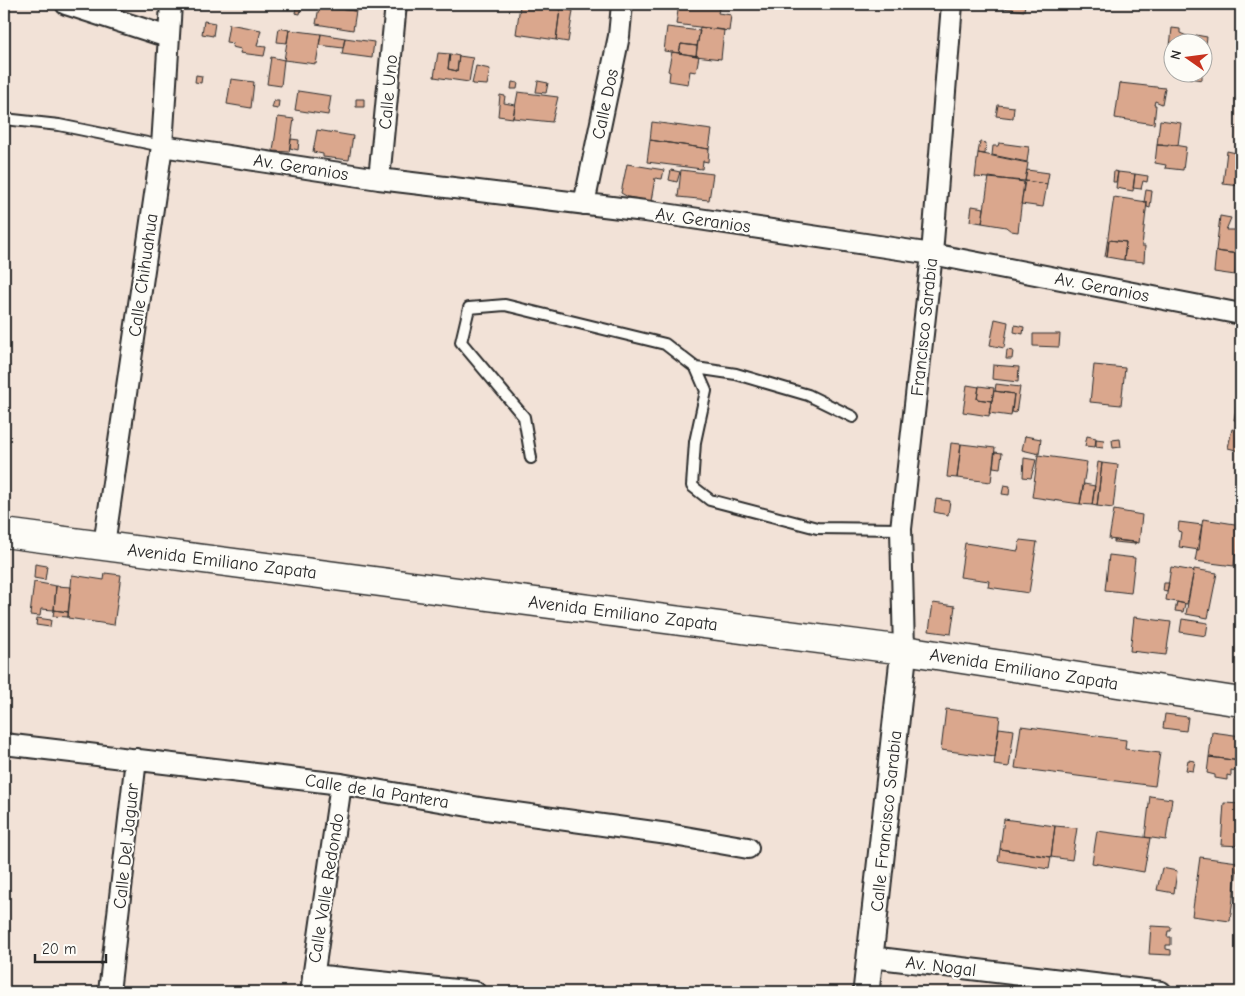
<svg xmlns="http://www.w3.org/2000/svg" width="1245" height="996" font-family="'Comic Neue',sans-serif">
<style>
.building{fill:#daa78d;stroke:#2b2b2b}
.lines{fill:none;stroke-linecap:round;stroke-linejoin:round}
.service-casing{stroke:#2b2b2b;stroke-width:14}
.minor-casing{stroke:#2b2b2b;stroke-width:24}
.tertiary-casing{stroke:#2b2b2b;stroke-width:29}
.secondary-casing{stroke:#2b2b2b;stroke-width:31}
.service{stroke:#fdfcf7;stroke-width:10}
.minor{stroke:#fdfcf7;stroke-width:20}
.tertiary{stroke:#fdfcf7;stroke-width:25}
.secondary{stroke:#fdfcf7;stroke-width:28}
.labels{text-anchor:middle;stroke-width:4.5;stroke-linejoin:round;paint-order:stroke}
.street-label{font-size:18px;fill:#2b2b2b;stroke:#fdfcf7}
</style>
<rect width="100%" height="100%" fill="#f2e2d7"/>
<filter id="ink" filterUnits="userSpaceOnUse"><feTurbulence type="fractalNoise" baseFrequency=".02" numOctaves="2"/><feDisplacementMap in="SourceGraphic" scale="10" xChannelSelector="R" yChannelSelector="G"/><feConvolveMatrix kernelMatrix="1 2 1 2 8 2 1 2 1" color-interpolation-filters="sRGB"/></filter>
<g filter="url(#ink)">
<path class="building" d="M319,4H357L356,11L319,7Z
M679,4H720L718,13L731,15L729,31L676,24Z
M997,4H1025L1024,11L996,7Z
M520,6L560,9L556,40L516,34Z
M319,7L356,11L353,30L316,24Z
M296,8L301,9L300,14L295,13Z
M560,9L573,11L568,42L556,40Z
M204,21L215,23L213,36L202,34Z
M229,24L261,30L257,46L266,47L264,56L240,53L241,49L232,47L233,43L226,42Z
M667,27L700,31L697,46L681,44L679,53L664,51Z
M700,27L724,30L721,59L696,56Z
M279,28L289,30L287,43L277,42Z
M1172,28L1180,29V33L1189,37L1188,42H1172V67L1168,65Z
M289,30L321,34L316,64L284,60Z
M321,34L345,38L343,48L319,45Z
M1196,35L1207,37L1202,72V42H1194Z
M345,38L374,42L372,58L342,54Z
M681,44L697,46L696,56L679,53Z
M672,52L699,56L696,72L690,71L688,84L669,81L670,72L668,71Z
M438,53L450,54L448,69L457,71L459,56L473,58L469,82L434,77Z
M450,54L459,56L457,71L448,69Z
M271,57L284,60L281,86L267,84Z
M476,66L490,69L487,85L472,84Z
M1190,72H1202V80L1189,78Z
M196,75L202,76L201,83L195,82Z
M231,79L254,82L251,108L227,104Z
M538,81L548,83L546,93L536,92Z
M512,82L518,83L517,89H511Z
M1120,83L1165,88L1162,104L1155,101L1154,105H1156L1154,124L1115,118Z
M298,91L331,96L328,115L295,110Z
M518,92L558,97L552,122L513,118Z
M500,95L505,96L504,103L515,105L513,118L498,116Z
M356,99H364V107H356Z
M274,101H279L278,109L272,108Z
M998,105L1014,107L1013,118L996,116Z
M278,117L294,119L289,152L273,151Z
M1160,120L1181,123L1178,145H1157Z
M652,122L712,130L709,149L650,140Z
M317,130L353,136L349,160L323,157V154L313,152Z
M291,139L299,140L298,150L290,148Z
M650,140L709,149L708,162L703,161L702,169L647,162Z
M980,142L986,143L985,154L978,153Z
M999,143L1029,147L1027,162L992,155L993,146H998Z
M1168,144L1186,147L1183,170L1165,168L1166,165L1155,163L1157,145L1168,146Z
M1227,151L1241,154V186L1223,184Z
M978,153L1028,163L1025,181L975,177Z
M627,164L664,170L662,179L655,178L651,201L628,197L621,193Z
M671,170L680,172L677,182L669,180Z
M681,170L713,174L709,200L678,197Z
M1027,170L1049,173L1047,184L1025,181Z
M1114,171L1118,172L1116,182H1113Z
M1118,172L1135,174L1133,191L1116,188Z
M1135,174L1148,176L1147,182L1143,181L1141,189L1133,188Z
M989,177L1024,182L1018,232L1011,231L1006,227L982,223Z
M1025,181L1047,184L1043,207L1021,204Z
M1146,190L1152,191L1150,208L1147,207V202H1144Z
M1114,197L1147,202L1142,246H1145L1144,262L1124,260L1126,242L1109,240L1107,257H1105Z
M972,206L984,208L982,223L970,221Z
M1220,216L1231,218L1226,230H1241L1240,254L1216,251Z
M1109,240L1126,242L1124,260L1107,257Z
M1216,251L1237,254L1235,275L1214,272Z
M995,319L1008,322L1004,348L990,345Z
M1015,325L1024,327L1023,334L1014,332Z
M1033,334H1060L1059,347L1033,346Z
M1007,350L1013,351L1012,359H1006Z
M993,365L1019,367L1018,382L992,379Z
M1094,365L1125,368L1121,405L1090,402Z
M1241,381V421L1234,420Z
M996,384L1020,387L1016,413L1012,412L1014,394L995,391Z
M967,385L979,387L977,399L991,401L989,416L963,412Z
M979,386L994,388L992,401L977,399Z
M994,391L1014,394L1011,416L989,413Z
M1232,429L1241,431L1240,451L1228,448Z
M1025,436L1041,439L1039,454L1022,450Z
M1087,436L1096,438L1095,447L1085,446Z
M1096,439L1104,440L1103,448L1096,447Z
M1120,439L1121,447L1113,448L1112,440Z
M951,443L961,444L957,478L947,477Z
M961,444L995,448L991,482L957,478Z
M995,452L1002,453L1000,468L993,467Z
M1038,455L1087,462L1080,504L1032,497Z
M1024,458L1036,460L1031,478L1023,477Z
M1098,462L1102,463L1097,506L1092,505Z
M1102,463L1118,465L1113,508L1097,506Z
M1084,484L1095,486L1092,505L1080,504Z
M1004,485L1010,486L1009,495L1002,494Z
M936,499L950,501L948,515L934,512Z
M1114,510L1142,515L1139,543L1109,539Z
M1203,519L1241,525L1238,555H1235L1234,566L1195,561Z
M1179,522L1202,525L1199,550L1179,547L1181,532L1178,531Z
M1241,529V552H1238Z
M1020,540L1037,542L1029,593L988,587L989,581L960,577L965,543L1018,551Z
M1114,540L1136,542L1135,544L1114,542Z
M1109,555L1135,558L1131,593L1105,590Z
M35,564L47,566L45,580L34,578Z
M1171,567L1194,571L1187,604L1166,600Z
M1194,569L1217,573L1208,618L1186,614Z
M105,573L121,575L114,625L68,618L72,575L104,580Z
M34,582L56,586L54,610L41,609L40,616L30,615Z
M1164,583H1169L1167,592L1163,591Z
M56,586L71,587L68,612L54,610Z
M1177,602L1185,604L1183,612L1175,611Z
M933,603L955,606L951,634L929,631Z
M54,610L68,612V617L53,616Z
M1134,617L1171,622L1166,655L1130,651Z
M37,618L51,620L50,627L36,625Z
M1182,619L1208,623L1206,636L1180,632Z
M1241,644V673H1238Z
M946,709L1000,716L995,757L941,750Z
M1165,714L1188,717L1186,731L1163,728Z
M1021,726L1126,740L1125,749L1160,753L1155,786L1015,768Z
M999,728L1014,730L1009,767L994,765Z
M1212,732L1241,736V761L1209,757Z
M1209,757L1241,761V772L1231,770V776L1227,775V780L1215,778V775L1207,773Z
M1188,760L1195,761L1193,771L1186,770Z
M1150,796L1172,799L1166,840L1145,837Z
M1224,803L1241,804V846L1221,845Z
M1004,819L1055,826L1051,857L1000,849Z
M1055,826L1077,828L1072,860L1051,857Z
M1097,831L1150,838L1144,872L1092,863Z
M1000,849L1051,857L1049,869L998,861Z
M1200,857L1238,862L1230,921L1192,916Z
M1162,868L1177,871L1174,893L1157,890Z
M1151,926L1171,927V931H1168L1167,937H1171V945H1166V949L1171,950V955L1149,954Z"/>
<g class="lines">
<defs>
<path id="service" d="M4,119L59,125L162,146
M696,368L736,374L808,395L853,417
M531,458L524,417L461,342L469,308L505,305L665,344L696,368L706,391L695,442L692,486L710,500L817,528L901,529"/>
<path id="minor" d="M66,4L168,37
M162,146L379,179L645,211L932,254L1241,314
M379,179L396,4
M584,204L619,36L622,4
M104,545L162,146L171,4
M904,650L901,529L932,254L952,4
M4,744L341,784L486,809L668,834L748,848
M871,957L1161,992
M313,975L475,992
M109,992L136,759
M311,992L341,784"/>
<path id="tertiary" d="M866,992L904,650"/>
<path id="secondary" d="M4,533L904,650L1241,702"/>
</defs>
<use href="#service" class="service-casing"/>
<use href="#minor" class="minor-casing"/>
<use href="#tertiary" class="tertiary-casing"/>
<use href="#secondary" class="secondary-casing"/>
<use href="#service" class="service"/>
<use href="#minor" class="minor"/>
<use href="#tertiary" class="tertiary"/>
<use href="#secondary" class="secondary"/>
</g>
</g>
<g class="labels">
<g class="street-label">
<text transform="translate(388 92) rotate(-85)" y="6">Calle Uno</text>
<text transform="translate(605 104) rotate(-78)" y="6">Calle Dos</text>
<text transform="translate(301 167) rotate(9)" y="6">Av. Geranios</text>
<text transform="translate(703 220) rotate(8)" y="6">Av. Geranios</text>
<text transform="translate(143 275) rotate(-82)" y="6">Calle Chihuahua</text>
<text transform="translate(1102 287) rotate(11)" y="6">Av. Geranios</text>
<text transform="translate(924 327) rotate(-84)" y="6">Francisco Sarabia</text>
<text transform="translate(222 561) rotate(7)" y="6">Avenida Emiliano Zapata</text>
<text transform="translate(623 613) rotate(7)" y="6">Avenida Emiliano Zapata</text>
<text transform="translate(1024 669) rotate(9)" y="6">Avenida Emiliano Zapata</text>
<text transform="translate(377 791) rotate(9)" y="6">Calle de la Pantera</text>
<text transform="translate(886 821) rotate(-84)" y="6">Calle Francisco Sarabia</text>
<text transform="translate(126 846) rotate(-84)" y="6">Calle Del Jaguar</text>
<text transform="translate(326 888) rotate(-81)" y="6">Calle Valle Redondo</text>
<text transform="translate(941 966) rotate(7)" y="6">Av. Nogal</text>
</g>
</g>
<rect width="1245" height="996" fill="none" stroke="#fdfcf7" stroke-width="20"/>
<rect x="10" y="10" width="1225" height="976" fill="none" stroke="#2b2b2b" stroke-width="2" filter="url(#ink)"/>
<g transform="translate(1188 58) rotate(284)"><circle r="24" fill="#fdfcf7" stroke="#a9a8a5"/>
<path d="M0-4L9 19L0 12L-9 19Z" fill="#c8321e"/>
<text y="-8" font-size="14" font-weight="bold" text-anchor="middle" fill="#2b2b2b">N</text>
</g>
<path d="M35 954v8h71v-8" fill="none" stroke="#2b2b2b" stroke-width="2.5"/>
<text x="42" y="954" font-size="15" fill="#2b2b2b" stroke="#fdfcf7" stroke-width="4" paint-order="stroke">20 m</text>
</svg>
